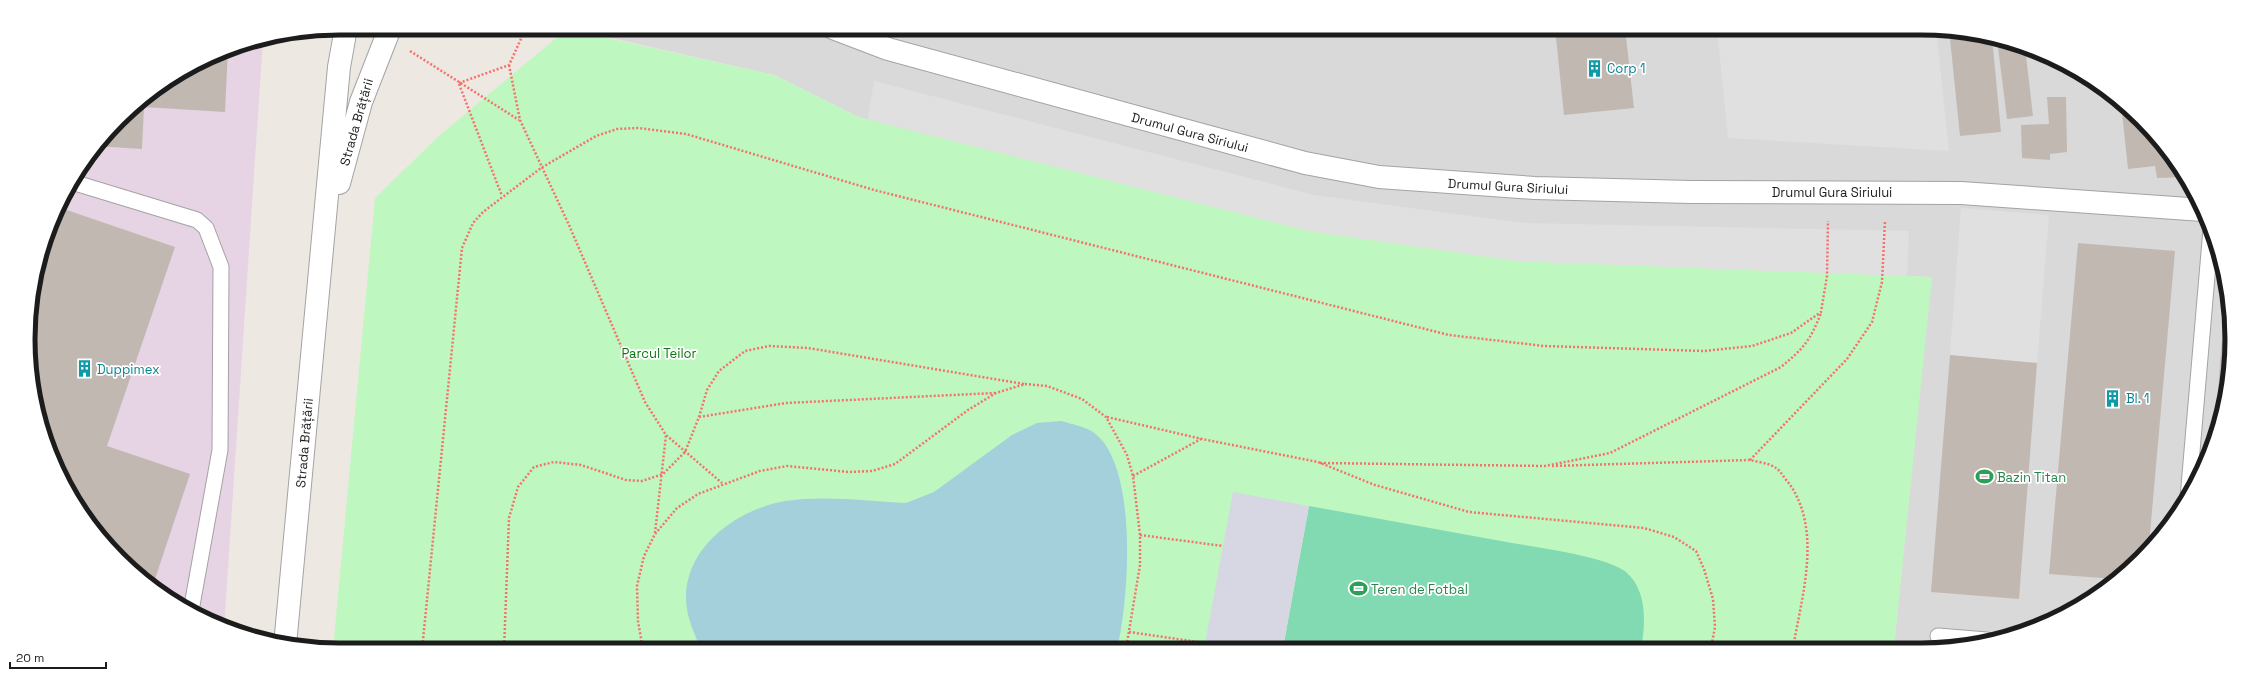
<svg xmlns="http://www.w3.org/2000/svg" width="2260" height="678" font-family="'Space Grotesk',sans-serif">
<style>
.residential{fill:#dad9d9}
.industrial{fill:#e6d4e4}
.park{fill:#bff7c0}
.pitch{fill:#82dab3}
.parking{fill:#e0e0e0}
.plaza{fill:#d6d7e3}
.water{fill:#a3d0da}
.building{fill:#c1b8b2}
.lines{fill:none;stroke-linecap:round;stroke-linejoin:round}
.service-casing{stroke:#a3a3a3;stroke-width:17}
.minor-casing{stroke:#a3a3a3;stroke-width:24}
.path{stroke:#f5726b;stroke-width:2.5;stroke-dasharray:2 2;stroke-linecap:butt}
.service{stroke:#fff;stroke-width:15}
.minor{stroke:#fff;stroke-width:22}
.labels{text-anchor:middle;stroke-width:3.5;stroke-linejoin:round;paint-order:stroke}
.culture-label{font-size:13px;fill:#0d838f;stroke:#fff;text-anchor:start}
.street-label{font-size:13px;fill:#1c1c1c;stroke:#fff}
.park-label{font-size:13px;fill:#0f7512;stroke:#fff}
.leisure-label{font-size:13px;fill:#27864d;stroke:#fff;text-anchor:start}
.rim{fill:none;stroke:#1c1c1c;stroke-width:5}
</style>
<rect width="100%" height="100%" fill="#ede9e2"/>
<path class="residential" d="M567,28H1921L1981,34L2040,52L2094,80L2141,119L2179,166L2208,220L2226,278L2232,339L2226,399L2190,494L2126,573L2040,626L1961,647H1894L1931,277L1517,261L1309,231L858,117L774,75Z"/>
<path class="industrial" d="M263,39L224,628L166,598L92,528L60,476L39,420L29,318L39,258L60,201L92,150L134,105L220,52Z"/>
<path class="park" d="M567,29L774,75L858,117L1309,231L1517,261L1932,277L1894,647L333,649L375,198L440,135Z"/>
<path class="pitch" d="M1309,506C1377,518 1444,531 1512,543C1536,547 1609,557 1626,572C1647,590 1646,623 1641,648H1283Z"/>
<path class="parking" d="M1717,28L1936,29L1949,151L1728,138Z
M874,81L1314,195L1523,223L1909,231L1907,276L1517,261L1309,231L868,119Z
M1961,208L2049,215L2037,363L1950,355Z"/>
<path class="plaza" d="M1233,492L1309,506L1283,648L1204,649Z"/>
<path class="water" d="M1061,421C1071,424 1084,426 1093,432C1139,464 1129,600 1117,649H701C696,637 689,623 687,609C678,552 734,510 785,501C824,495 866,501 906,503L934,492L1012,435L1037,423Z"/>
<path class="building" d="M1555,28H1625L1634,108L1564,115Z
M1986,35L1992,37L2001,132L1960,136L1950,39Z
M2016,45L2025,47L2033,116L2007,119L1998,47Z
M228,49L225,112L144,107L142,149L95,146L134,105L220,52Z
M2047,97H2066L2067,152L2050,154V160L2022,158L2021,125L2049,124Z
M2121,103L2141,119L2179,166L2186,177L2157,178L2155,166L2128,169Z
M58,207L175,247L107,446L190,474L153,585L92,528L60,476L39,420L29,318L39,258Z
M2078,243L2175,251L2149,545L2126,573L2115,579L2049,574Z
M2226,285L2232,339L2226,399L2215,430Z
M1950,355L2037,363L2019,599L1931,592Z"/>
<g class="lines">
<defs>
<path id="service" d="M72,182L197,220L206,228L221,267L220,450L191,611
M2188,498L2211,229
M1938,636L1987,640"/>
<path id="minor" d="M833,28L888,49L1195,133L1305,163L1379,177L1535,188L1691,192L1961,193L2203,210
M339,183L361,102L390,28
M285,645L339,67L346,28"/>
</defs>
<use href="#service" class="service-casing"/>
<use href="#minor" class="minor-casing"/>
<path class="path" d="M410,51L519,120
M509,65L520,120L569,225L645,402L666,435L722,483
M459,83L509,65L526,28
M459,84L502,196
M699,417L786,403L995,393
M1107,417L1202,439L1318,462L1375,485L1469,512L1644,528L1674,537L1696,551L1704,569L1713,599L1715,627L1711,648
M1750,460L1847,359L1872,322L1882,282L1885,221
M1320,463L1545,466L1610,453L1781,367C1804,348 1810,341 1821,313
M1552,466L1750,460C1758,462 1769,463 1776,468C1780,470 1784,478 1788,482C1823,529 1802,595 1793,648
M1133,476L1201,439
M655,533L666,435
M1140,535L1223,546
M1129,632L1205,643
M422,650L462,248L473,223L483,212L541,168L596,136L617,129L638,128L686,134L874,190L1449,335L1544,346L1704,351L1752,346L1791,333L1821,312L1827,276L1828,221
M504,650L509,518L518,487L534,467L554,462L581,465L626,480L642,481L663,474L685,452L699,417L707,390L719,371L745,351L769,346L808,348L1024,384
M643,650L638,621L637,586L644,556L655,534L677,508L698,494L760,471L787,466L849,472L872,471L895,464L968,410L996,393L1025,384L1047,386L1082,399L1106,417L1127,455L1133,476L1140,535V565L1126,649"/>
<use href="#service" class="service"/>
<use href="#minor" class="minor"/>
</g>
<defs>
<symbol id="building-bare" viewBox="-9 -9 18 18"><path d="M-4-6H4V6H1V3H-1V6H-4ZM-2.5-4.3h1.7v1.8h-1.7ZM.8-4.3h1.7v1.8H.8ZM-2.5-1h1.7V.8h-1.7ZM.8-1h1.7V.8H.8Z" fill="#0f9aa8" stroke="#fff" stroke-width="2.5" paint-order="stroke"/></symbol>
<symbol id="stadium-bare" viewBox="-9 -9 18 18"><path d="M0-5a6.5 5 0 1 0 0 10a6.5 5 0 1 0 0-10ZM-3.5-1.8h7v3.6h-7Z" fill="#2e9e5b" stroke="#fff" stroke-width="2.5" paint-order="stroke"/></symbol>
</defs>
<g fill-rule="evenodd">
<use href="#building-bare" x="1582" y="56" width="25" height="25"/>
<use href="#building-bare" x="72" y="356" width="25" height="25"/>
<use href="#building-bare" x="2100" y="386" width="25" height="25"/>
<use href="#stadium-bare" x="1972" y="464" width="25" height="25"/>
<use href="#stadium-bare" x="1346" y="576" width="25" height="25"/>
</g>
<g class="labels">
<g class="culture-label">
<text x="1607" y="73">Corp 1</text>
<text x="97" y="374">Duppimex</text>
<text x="2126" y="403">Bl. 1</text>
</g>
<g class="street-label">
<text transform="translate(356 122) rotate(-74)" y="5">Strada Brățării</text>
<text transform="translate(1190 132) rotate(15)" y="5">Drumul Gura Siriului</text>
<text transform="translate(1508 186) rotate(3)" y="5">Drumul Gura Siriului</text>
<text x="1832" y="197">Drumul Gura Siriului</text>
<text transform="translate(304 443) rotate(-85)" y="5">Strada Brățării</text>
</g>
<g class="park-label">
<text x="659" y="358">Parcul Teilor</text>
</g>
<g class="leisure-label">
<text x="1997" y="482">Bazin Titan</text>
<text x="1371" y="594">Teren de Fotbal</text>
</g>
</g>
<path d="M0 0H2260V678H0ZM339 35H1921A304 304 0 0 1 2225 339V339A304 304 0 0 1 1921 643H339A304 304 0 0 1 35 339V339A304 304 0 0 1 339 35Z" fill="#fff" fill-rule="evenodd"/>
<path class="rim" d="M339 35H1921A304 304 0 0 1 2225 339V339A304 304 0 0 1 1921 643H339A304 304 0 0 1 35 339V339A304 304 0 0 1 339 35Z"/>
<path d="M10 662v6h96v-6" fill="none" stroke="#1c1c1c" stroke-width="2"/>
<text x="16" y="662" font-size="12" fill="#1c1c1c" stroke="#ffffff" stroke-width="3" paint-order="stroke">20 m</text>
</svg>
